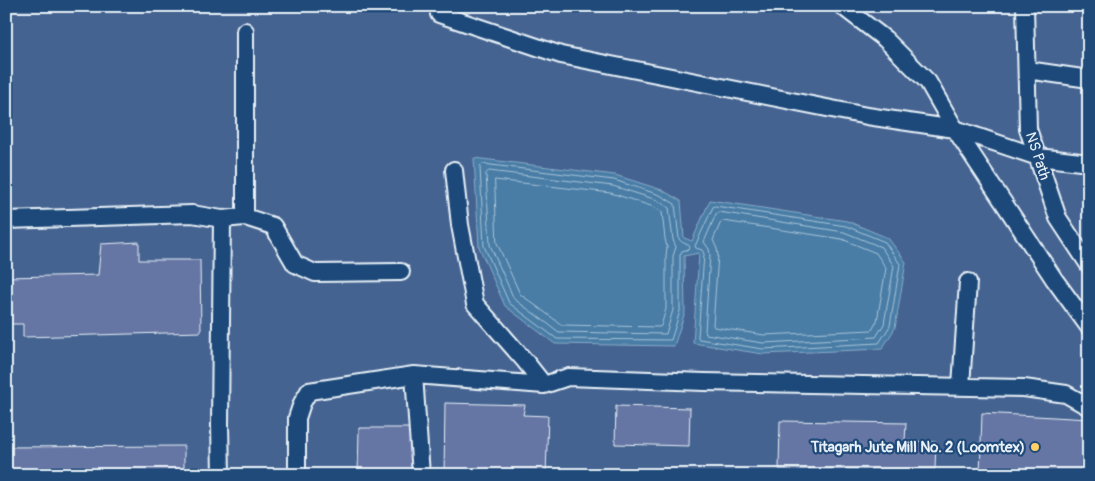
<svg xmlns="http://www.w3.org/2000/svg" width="1095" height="481" font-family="Pangolin,sans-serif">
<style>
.built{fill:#456391}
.water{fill:#497da6;stroke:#89abc7}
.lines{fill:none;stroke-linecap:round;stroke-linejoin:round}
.shore{stroke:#a8c3d7;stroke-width:1}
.building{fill:#6676a4;stroke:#e8f1f8}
.minor-casing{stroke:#e8f1f8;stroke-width:20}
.minor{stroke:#1f4a7a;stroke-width:16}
.poi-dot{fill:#ffd166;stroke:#1f4a7a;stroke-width:2}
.labels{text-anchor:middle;stroke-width:4.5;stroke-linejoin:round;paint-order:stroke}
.street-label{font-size:15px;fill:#e8f1f8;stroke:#1f4a7a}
.poi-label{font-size:15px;font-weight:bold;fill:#e8f1f8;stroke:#1f4a7a;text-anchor:end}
</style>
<rect width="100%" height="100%" fill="#335686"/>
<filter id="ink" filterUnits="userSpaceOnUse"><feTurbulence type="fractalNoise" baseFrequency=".02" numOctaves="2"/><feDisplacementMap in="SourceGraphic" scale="10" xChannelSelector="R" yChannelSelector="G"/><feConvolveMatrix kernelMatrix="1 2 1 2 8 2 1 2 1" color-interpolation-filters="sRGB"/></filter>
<g filter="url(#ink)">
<path class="built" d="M6,6H1089V475H6Z"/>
<path class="water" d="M474,158L615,175L662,190L681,201L684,238L692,241L710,200L847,221L888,238L906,262L895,328L882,349L763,354L693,343L699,253L684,256L685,312L674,346L555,344L505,306L479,247Z"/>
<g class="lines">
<path class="shore" d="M483,164L614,180L660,195L675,204L679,239C682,244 688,243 690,247L689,249L682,251L680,255V311L671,340L557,339L509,303L484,246L480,167L481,165Z
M489,171L613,186L657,200L669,208L673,240L676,247L673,256V310L666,334L559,332L514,299L490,245L486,174Z
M495,180L611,193L654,207L662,212L665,239L667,247L666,256V309L661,326L659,327L562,325L520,294L497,243Z
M715,206L846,226L885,242L900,264L890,326L879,343L763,349L699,339L698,337L704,254L702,250L696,248L695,246L713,207Z
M719,212L844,232L881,247L894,266L884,324L876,337L763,343L706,334L705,331L710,255L709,249L704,242L716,214Z
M723,221L842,239L876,253L886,268L877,321L872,330L764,335L714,327L713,325L718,255L717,249L713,240L721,222Z"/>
</g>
<path class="building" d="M139,242V260H200L201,332L23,337V324H6V277L98,275L101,244Z
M445,403L525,405L523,415L548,416L546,475H444Z
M616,406L690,408L689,446L615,444Z
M982,413L1089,419V475H980Z
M780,421L906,423L905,441L936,442L935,469H779Z
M359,428H412V475H358Z
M184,446V475H6V447Z"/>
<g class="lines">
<defs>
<path id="minor" d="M842,6L885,39L928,82L955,129L1038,157L1089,163
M1025,6L1028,129L1058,218L1089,265
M439,14L561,55L867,116L955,129L1054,279L1089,327
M245,31V217
M1027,70L1089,79
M222,219L245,217L273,226L295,264L315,273L401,272
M6,220L192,214L222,219L220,425L221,475
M544,385L568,377L704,382L1024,388L1066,394L1089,407
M961,386L968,282
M297,475V418L302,403L309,391L414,375
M421,475L414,375L544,385L525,361L475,304L460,225L454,170"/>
</defs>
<use href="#minor" class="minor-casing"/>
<use href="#minor" class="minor"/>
</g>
</g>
<circle class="poi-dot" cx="1035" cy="447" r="5"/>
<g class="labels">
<g class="street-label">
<text transform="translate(1038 156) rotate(72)" y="5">NS Path</text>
</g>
<g class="poi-label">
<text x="1025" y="452">Titagarh Jute Mill No. 2 (Loomtex)</text>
</g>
</g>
<rect width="1095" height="481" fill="none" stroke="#1f4a7a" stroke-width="25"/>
<rect x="12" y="12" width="1070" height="456" fill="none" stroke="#e8f1f8" stroke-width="2" filter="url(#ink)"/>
</svg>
